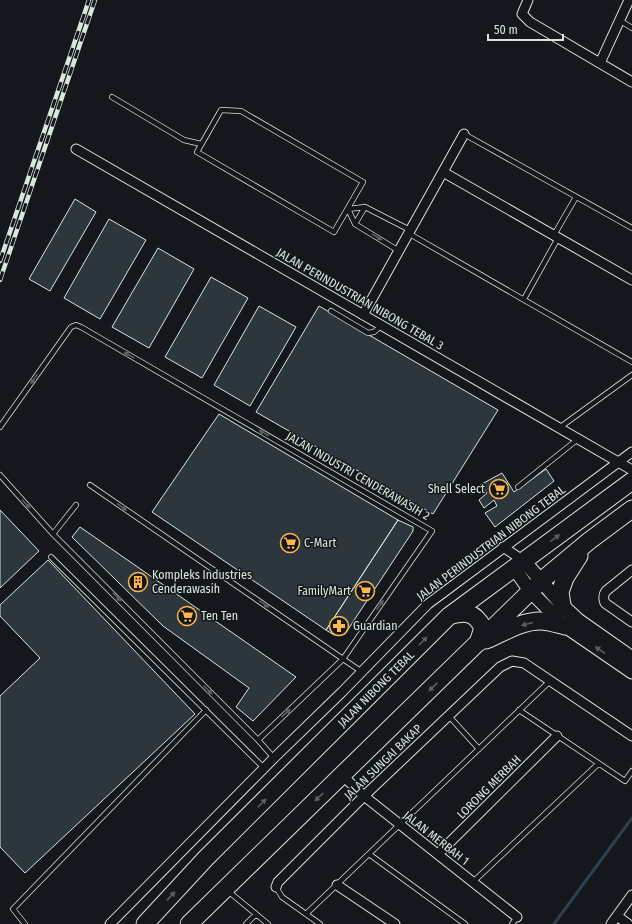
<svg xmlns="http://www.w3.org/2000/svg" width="632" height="924" font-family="'Fira Sans Condensed',sans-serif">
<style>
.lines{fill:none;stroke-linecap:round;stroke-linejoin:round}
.stream{stroke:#2f3f4d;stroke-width:3}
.building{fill:#2c363c;stroke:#d8e6dc}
.lane-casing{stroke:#d8e6dc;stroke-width:6}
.street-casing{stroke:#d8e6dc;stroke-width:11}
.secondary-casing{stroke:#d8e6dc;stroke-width:15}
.highway-casing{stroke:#d8e6dc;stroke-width:19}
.lane{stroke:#14181c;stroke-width:4.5}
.street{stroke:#14181c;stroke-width:9}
.secondary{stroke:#14181c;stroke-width:13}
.highway{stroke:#14181c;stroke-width:17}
.rail-casing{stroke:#d8e6dc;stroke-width:4.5}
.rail{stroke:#14181c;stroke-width:3;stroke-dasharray:9;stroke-linecap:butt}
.oneway{fill:#59605f}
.labels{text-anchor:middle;stroke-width:3;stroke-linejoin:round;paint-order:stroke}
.street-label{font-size:12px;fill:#d8e6dc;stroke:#14181c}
.poi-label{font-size:12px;fill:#d8e6dc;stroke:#14181c;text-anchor:start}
</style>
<rect width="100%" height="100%" fill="#14181c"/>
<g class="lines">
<path class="stream" d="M554,924L632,818"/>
</g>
<path class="building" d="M75,199L96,212L50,291L29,279Z
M109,219L146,240L100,319L64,298Z
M158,248L194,269L149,348L112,327Z
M211,277L248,298L202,378L165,357Z
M259,306L296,327L250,406L214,385Z
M319,306L498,410L433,514L256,412Z
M219,414L398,520L326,630L152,512Z
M546,469L554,481L495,527L485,513L497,506L494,500L484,508L479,500L487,493L480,485L502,473L514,492Z
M0,510L39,551L0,588Z
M398,520L413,527V531L345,634L334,635L326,630Z
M80,527L296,677L253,721L236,707L249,688L163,626L72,537Z
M48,560L195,714L25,873L0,847V696L40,658L0,616V605Z"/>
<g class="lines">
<defs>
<path id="lane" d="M619,20L632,28
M112,97L184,140L201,144
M221,110L241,111L363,182L334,232L197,152Z
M464,134L632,228
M348,209L365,207L410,230
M348,209L355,224L399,251
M355,224L365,207
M408,233L632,362
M554,235L576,197
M524,299L558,238
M331,311L368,333L374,332L381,326
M0,427L71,327L76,325L81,327L432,531L343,659L258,740
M559,428L632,375
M0,475L53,534L258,740L274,758
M90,485L362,672
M518,487L578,439
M53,534L76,505
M51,557L264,768
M519,710L625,781L632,771
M448,715L479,749
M369,854L465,924
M473,882L598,764
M276,887L282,897L320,924
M228,891L268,924
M306,914L551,680
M25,924L13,909L206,710
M246,924L256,914
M512,924L517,917"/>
<path id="street" d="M528,0L522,14L530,22L632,82
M600,63L629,0
M76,149L632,470
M443,172L632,280
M363,315L464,134
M503,547L524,561
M632,570L606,591C603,595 603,598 605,603L632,622
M342,775L364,796L517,917
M438,854L557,736
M337,885L395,924
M276,887L278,882L364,796L500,667L512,661L524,663L632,736
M617,916L628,924
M110,924L274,758L342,692L428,604L632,452
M611,924L632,895"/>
<path id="secondary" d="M524,561L562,605L578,620L632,658
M514,568L531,592L565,626L632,672"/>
<path id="highway" d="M562,605L560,592L565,578L579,556
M449,616C466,611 475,612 483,628L478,643
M486,640C503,633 521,621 540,621C548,621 557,624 565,626
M145,924L206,858L449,616L632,481
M189,924L541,581L589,541L632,509"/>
</defs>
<use href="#lane" class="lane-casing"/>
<use href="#street" class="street-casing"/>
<use href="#secondary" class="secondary-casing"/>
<use href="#highway" class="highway-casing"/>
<use href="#lane" class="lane"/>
<use href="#street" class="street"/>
<use href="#secondary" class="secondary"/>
<use href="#highway" class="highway"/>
<defs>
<path id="rail" d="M0,261L89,0
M0,280L95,0"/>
</defs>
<use href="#rail" class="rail-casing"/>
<use href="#rail" class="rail"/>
</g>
<defs><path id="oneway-solid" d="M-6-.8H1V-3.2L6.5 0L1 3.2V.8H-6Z"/></defs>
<g class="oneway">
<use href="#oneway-solid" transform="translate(377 237) rotate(31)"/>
<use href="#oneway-solid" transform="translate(129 355) rotate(-150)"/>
<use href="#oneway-solid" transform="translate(34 379) rotate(125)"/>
<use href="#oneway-solid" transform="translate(264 433) rotate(-150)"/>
<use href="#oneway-solid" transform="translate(26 504) rotate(48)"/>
<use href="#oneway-solid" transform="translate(122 507) rotate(35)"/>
<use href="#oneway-solid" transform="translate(555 538) rotate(-36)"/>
<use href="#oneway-solid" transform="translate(117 597) rotate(45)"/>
<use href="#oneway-solid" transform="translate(264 604) rotate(34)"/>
<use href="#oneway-solid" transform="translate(380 605) rotate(-55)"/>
<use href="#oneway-solid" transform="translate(527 624) rotate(165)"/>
<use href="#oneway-solid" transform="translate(423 641) rotate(-45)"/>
<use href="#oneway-solid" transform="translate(600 650) rotate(-146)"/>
<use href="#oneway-solid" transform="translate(433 687) rotate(136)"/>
<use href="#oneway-solid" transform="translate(208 690) rotate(45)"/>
<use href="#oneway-solid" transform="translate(286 713) rotate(-43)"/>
<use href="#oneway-solid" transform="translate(319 797) rotate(136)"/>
<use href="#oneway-solid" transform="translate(262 803) rotate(-45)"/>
<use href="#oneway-solid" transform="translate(171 896) rotate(-47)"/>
</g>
<defs>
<symbol id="supermarket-ring" viewBox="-11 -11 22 22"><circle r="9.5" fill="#14181c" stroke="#ffb74d" stroke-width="1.5"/><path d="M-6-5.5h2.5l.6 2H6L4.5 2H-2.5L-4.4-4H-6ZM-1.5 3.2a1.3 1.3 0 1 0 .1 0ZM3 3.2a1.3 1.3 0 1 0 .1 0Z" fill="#ffb74d"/></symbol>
<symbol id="building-ring" viewBox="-11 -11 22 22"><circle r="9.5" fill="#14181c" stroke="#ffb74d" stroke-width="1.5"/><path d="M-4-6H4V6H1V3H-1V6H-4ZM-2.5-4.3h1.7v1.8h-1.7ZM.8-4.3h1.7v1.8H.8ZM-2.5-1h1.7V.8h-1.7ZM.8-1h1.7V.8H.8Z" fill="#ffb74d"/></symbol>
<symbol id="pharmacy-ring" viewBox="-11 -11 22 22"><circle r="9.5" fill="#14181c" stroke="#ffb74d" stroke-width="1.5"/><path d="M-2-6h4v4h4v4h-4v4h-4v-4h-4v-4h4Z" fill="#ffb74d"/></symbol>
</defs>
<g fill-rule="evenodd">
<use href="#supermarket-ring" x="488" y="478" width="22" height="22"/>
<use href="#supermarket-ring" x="279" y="532" width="22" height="22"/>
<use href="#building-ring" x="127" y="571" width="22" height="22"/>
<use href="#supermarket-ring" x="354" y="580" width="22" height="22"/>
<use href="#supermarket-ring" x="176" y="605" width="22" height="22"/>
<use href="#pharmacy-ring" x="328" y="615" width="22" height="22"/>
</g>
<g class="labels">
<g class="street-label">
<text transform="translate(360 299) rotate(30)" y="4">JALAN PERINDUSTRIAN NIBONG TEBAL 3</text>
<text transform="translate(358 476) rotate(30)" y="4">JALAN INDUSTRI CENDERAWASIH 2</text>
<text transform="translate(491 543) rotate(-37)" y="4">JALAN PERINDUSTRIAN NIBONG TEBAL</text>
<text transform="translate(376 689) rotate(-45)" y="4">JALAN NIBONG TEBAL</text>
<text transform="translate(383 762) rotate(-44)" y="4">JALAN SUNGAI BAKAP</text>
<text transform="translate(489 787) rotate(-45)" y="4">LORONG MERBAH</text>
<text transform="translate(436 838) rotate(38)" y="4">JALAN MERBAH 1</text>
</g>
<g class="poi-label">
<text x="485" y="493" text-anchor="end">Shell Select</text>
<text x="304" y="547">C-Mart</text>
<text x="152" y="579">Kompleks Industries<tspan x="152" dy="14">Cenderawasih</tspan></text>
<text x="351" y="595" text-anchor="end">FamilyMart</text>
<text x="201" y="620">Ten Ten</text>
<text x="353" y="630">Guardian</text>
</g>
</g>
<path d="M488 34v6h75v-6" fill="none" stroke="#d8e6dc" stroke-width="2"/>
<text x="494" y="34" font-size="12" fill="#d8e6dc" stroke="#14181c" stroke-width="3" paint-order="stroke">50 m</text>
</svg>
